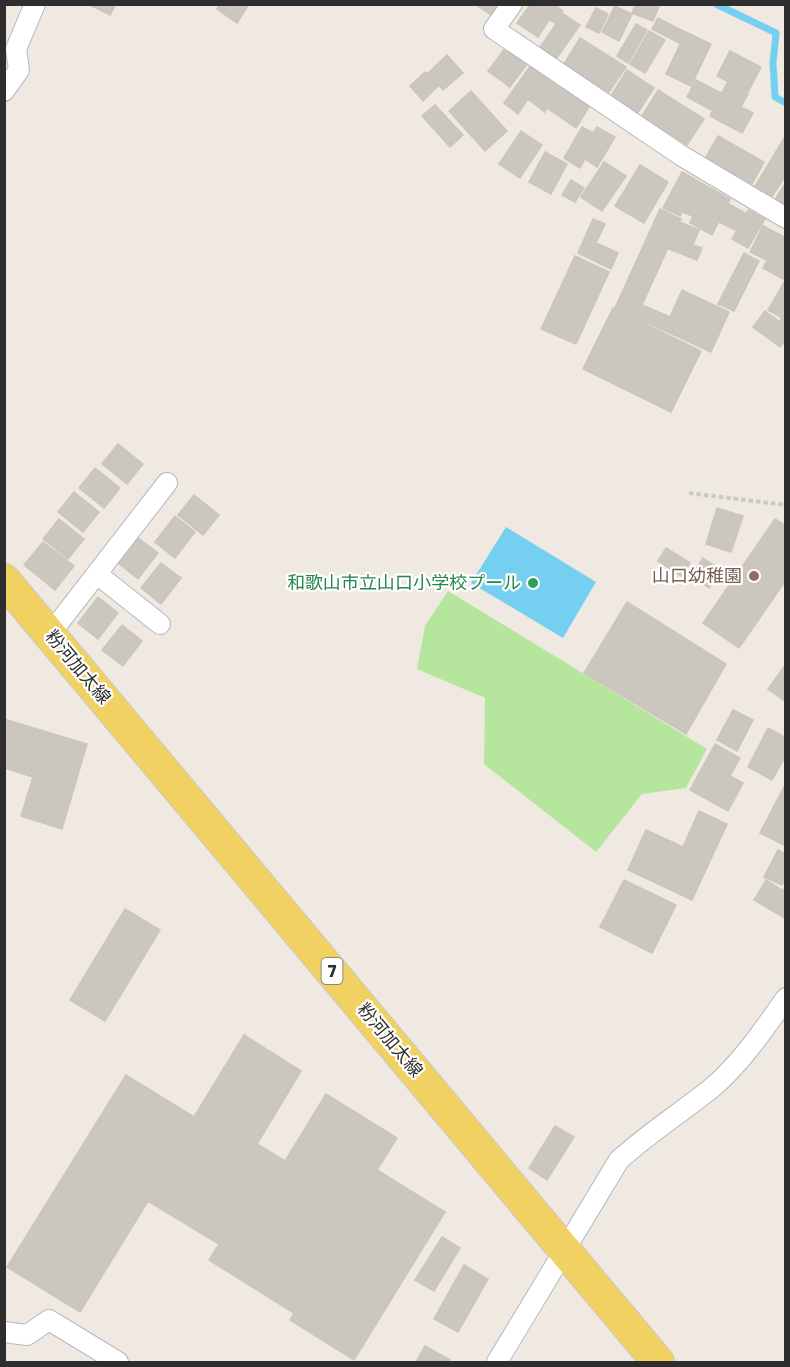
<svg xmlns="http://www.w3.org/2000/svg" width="790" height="1367" font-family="'Golos Text','Noto Sans JP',sans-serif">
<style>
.green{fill:#b6e59e}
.water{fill:#75cff0}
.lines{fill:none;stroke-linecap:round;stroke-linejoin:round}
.stream{stroke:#75cff0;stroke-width:7}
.building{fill:#cbc7bf;stroke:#cbc5ba;stroke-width:1.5}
.street-casing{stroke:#b4b7c1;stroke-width:22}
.primary-casing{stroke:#c9c9c9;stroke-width:34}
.path{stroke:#c9c9c9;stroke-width:4;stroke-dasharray:4.5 3;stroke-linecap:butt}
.street{stroke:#fff;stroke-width:20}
.primary{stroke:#f2d163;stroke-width:32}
.education-dot{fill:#8d6e63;stroke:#fff;stroke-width:2}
.leisure-dot{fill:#2e9e5b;stroke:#fff;stroke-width:2}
.labels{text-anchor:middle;stroke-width:4.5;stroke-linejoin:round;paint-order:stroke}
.shield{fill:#fff;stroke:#6d6d6d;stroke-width:1.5}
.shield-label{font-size:16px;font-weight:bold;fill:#2e2e2e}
.education-label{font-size:18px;fill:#785e54;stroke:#fff;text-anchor:end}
.leisure-label{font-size:18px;fill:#27864d;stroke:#fff;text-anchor:end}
.street-label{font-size:18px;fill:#2e2e2e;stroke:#fff}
</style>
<rect width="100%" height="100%" fill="#efe9e1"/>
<path class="green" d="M448,591L707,749L686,788L642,794L596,852L484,764L485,698L417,669L425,626Z"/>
<path class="water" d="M506,527L596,582L563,638L471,583Z"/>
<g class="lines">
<path class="stream" d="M716,4L776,33L773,63L775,97L786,103"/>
</g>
<path class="building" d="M88,4H116L110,15Z
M220,4H249L237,23L217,9Z
M475,4H498L491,15Z
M530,4H553L563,11L555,23L529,6Z
M636,4H660L653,21L632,13Z
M529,6L549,20L538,37L517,23Z
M615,6L632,14L619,41L602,32Z
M596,8L608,14L599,33L586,27Z
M563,14L580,25L556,59L540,47Z
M658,18L685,32L679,43L652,29Z
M636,24L647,30L628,63L617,56Z
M649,31L665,40L645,73L630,64Z
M686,32L711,44L691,86L666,74Z
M580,38L626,67L609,92L564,64Z
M506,47L528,63L510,87L488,71Z
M730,51L761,67L748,92L717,76Z
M447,55L463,73L443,90L428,73Z
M531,65L589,107L576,128L547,108L545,112L528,99L518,114L504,103Z
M627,70L654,88L637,114L611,96Z
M425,72L438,86L423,101L410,86Z
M696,80L721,93L711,110L687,97Z
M727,83L748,94L741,107L753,113L742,133L710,116Z
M658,90L704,119L687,145L642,116Z
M471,91L507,131L485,151L449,111Z
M435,105L463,135L450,147L422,116Z
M582,127L593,133L597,127L615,137L597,167L585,159L580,168L564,158Z
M521,131L542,145L520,178L499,164Z
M786,135V175L771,198L754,188Z
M718,136L764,162L752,184L706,157Z
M545,152L567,164L551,194L529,182Z
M604,162L626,176L602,211L581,197Z
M640,165L668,182L644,223L615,206Z
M682,172L730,199L712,235L690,223L693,216L682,212L680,216L663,208Z
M571,180L584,188L575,202L562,195Z
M786,182V208L774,201Z
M729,204L745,213L735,230L719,222Z
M660,209L681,219L642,305L670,317L682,290L729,312L711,352L615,308Z
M748,210L765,219L748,248L732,239Z
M593,219L605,224L596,243L618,253L611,269L578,253Z
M680,222L699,230L693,245L702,248L697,260L669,249Z
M763,226L786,238V275L783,279L763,268L767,260L750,252Z
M744,253L759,261L734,311L718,304Z
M575,256L609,272L576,344L541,329Z
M786,279V317L784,319L768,310Z
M613,308L701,351L671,412L583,369Z
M765,311L780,322L781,319L786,322V340L780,347L753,327Z
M118,444L143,464L127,484L102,464Z
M95,468L120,488L104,508L79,488Z
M74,492L99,512L83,532L58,512Z
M194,495L219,515L203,535L178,515Z
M717,508L743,516L731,552L706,544Z
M175,516L195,532L175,558L155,542Z
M59,519L84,539L68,559L43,539Z
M775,519L786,526V580L739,648L703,623Z
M138,538L158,553L138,579L118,563Z
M43,542L74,566L55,590L24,565Z
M666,548L690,563L681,576L658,561Z
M703,558L721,570L709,588L691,576Z
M161,563L181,578L161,604L141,588Z
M98,597L118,613L98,639L78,623Z
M627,602L726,664L686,734L584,673Z
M122,625L142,641L123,666L102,650Z
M786,664V702L768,689Z
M733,710L753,720L737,751L717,740Z
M4,719L87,744L62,829L21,816L33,777L4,768Z
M768,728L786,738V755L772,780L748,767Z
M715,744L740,758L730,776L743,783L728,811L690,790Z
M786,783V846L760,833Z
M699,811L727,824L692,900L628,870L646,830L683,847Z
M778,850L786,854V877L782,885L764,877Z
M624,880L676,905L652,953L600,927Z
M766,880L783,891L786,886V919L754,900Z
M125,909L160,930L105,1021L70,1000Z
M244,1035L301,1071L257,1144L285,1161L326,1094L397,1138L377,1170L445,1212L354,1360L290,1320L294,1313L209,1260L219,1244L148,1201L80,1312L7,1267L126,1075L194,1117Z
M555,1126L574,1137L547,1180L529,1168Z
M442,1237L460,1248L434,1291L415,1280Z
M464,1265L488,1279L458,1332L434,1319Z
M425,1346L450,1360L448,1362H416Z"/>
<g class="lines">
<defs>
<path id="street" d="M512,4L494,29L682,156L786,218
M4,91L19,70L16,49L35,4
M97,574L160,624
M50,634L167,483
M4,1332L27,1335L49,1320L118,1362
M497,1362L619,1160C649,1133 682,1112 713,1087C741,1063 765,1028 786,998"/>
<path id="primary" d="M4,580L658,1362"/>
</defs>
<use href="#street" class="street-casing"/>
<use href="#primary" class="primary-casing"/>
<path class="path" d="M689,493L786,505"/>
<use href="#street" class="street"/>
<use href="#primary" class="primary"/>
</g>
<circle class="education-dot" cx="754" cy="576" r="6"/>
<circle class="leisure-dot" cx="533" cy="583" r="6"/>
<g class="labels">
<rect class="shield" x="321.5" y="958" width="21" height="26" rx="4.5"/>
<g class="shield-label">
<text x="332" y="977">7</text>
</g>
<g class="education-label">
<text x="742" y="582">山口幼稚園</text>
</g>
<g class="leisure-label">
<text x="521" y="589">和歌山市立山口小学校プール</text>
</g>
<g class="street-label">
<text transform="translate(78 667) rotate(50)" y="6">粉河加太線</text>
<text transform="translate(390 1040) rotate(50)" y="6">粉河加太線</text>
</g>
</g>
<rect width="790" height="1367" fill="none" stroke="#2e2e2e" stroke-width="12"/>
</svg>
